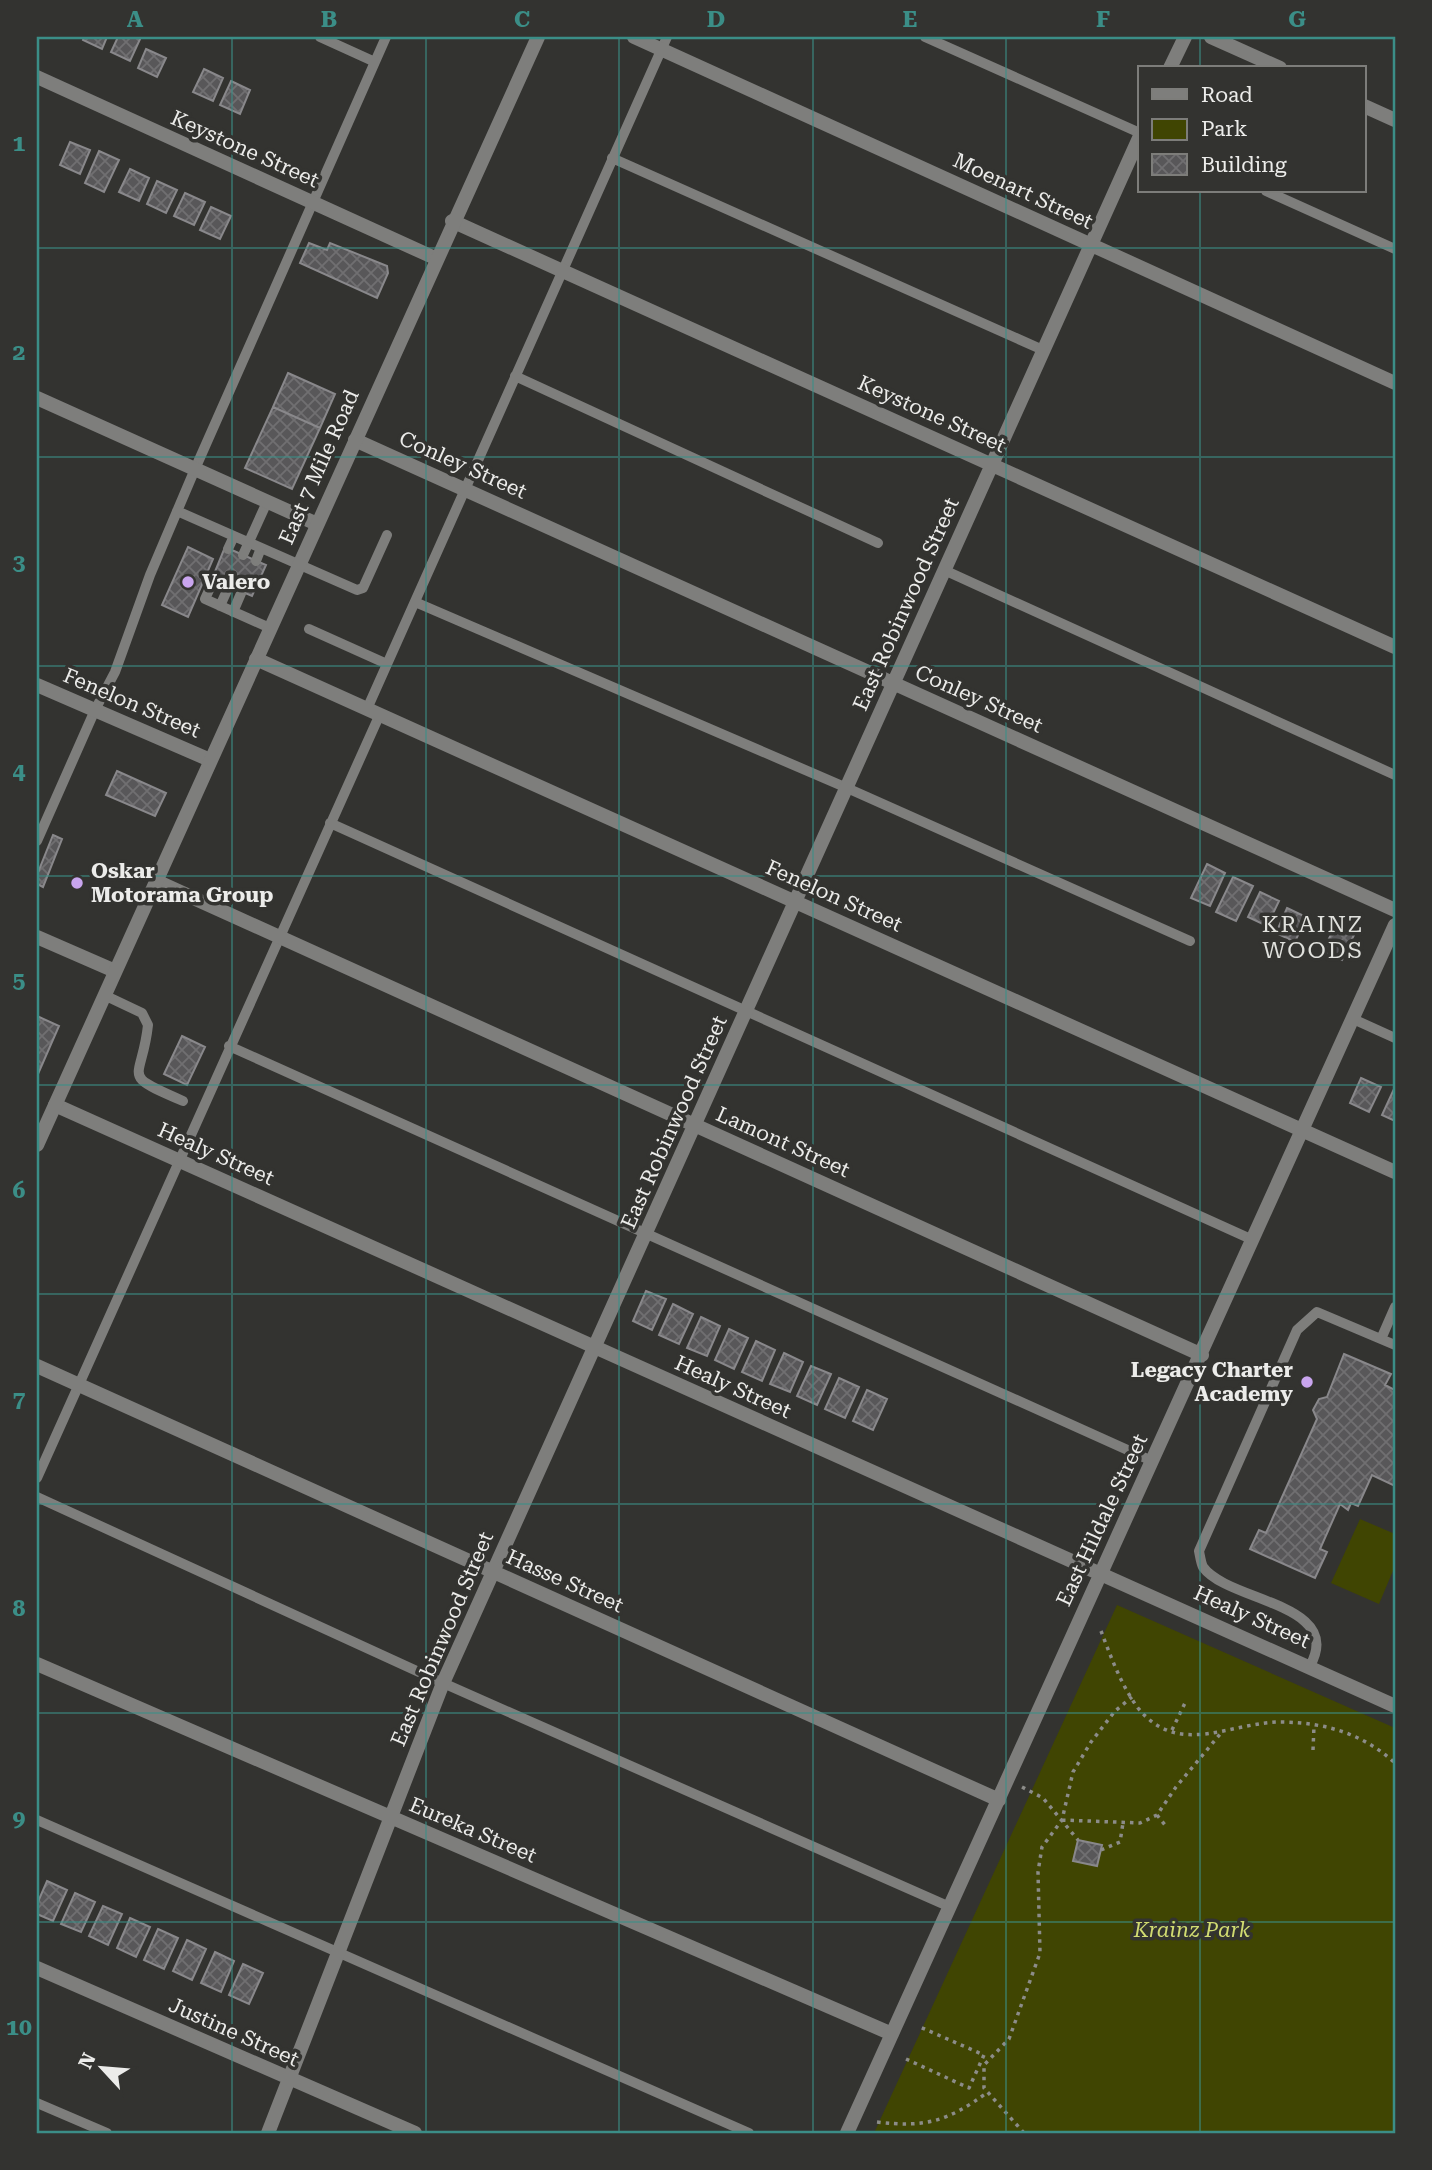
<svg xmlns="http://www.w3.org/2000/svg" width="1432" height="2170" font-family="'Roboto Serif',serif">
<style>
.green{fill:#404502}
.building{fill:url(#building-cross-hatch);stroke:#89888b;stroke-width:2}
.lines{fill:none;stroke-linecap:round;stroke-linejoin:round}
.path{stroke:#8c8c89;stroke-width:3.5;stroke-dasharray:3.5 5;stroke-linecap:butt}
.service{stroke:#7e7e7c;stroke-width:10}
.minor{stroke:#7e7e7c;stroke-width:14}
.tertiary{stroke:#7e7e7c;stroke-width:14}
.grid{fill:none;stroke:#3b8e87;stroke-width:2;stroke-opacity:0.55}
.poi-dot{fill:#c9a5ee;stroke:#333330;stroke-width:2.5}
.labels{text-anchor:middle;stroke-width:7;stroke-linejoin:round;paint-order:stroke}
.street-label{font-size:21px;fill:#ececea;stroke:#333330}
.poi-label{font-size:21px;font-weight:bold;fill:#ececea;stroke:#333330;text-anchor:start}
.park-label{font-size:21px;font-style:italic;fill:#d1db71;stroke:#333330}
.neighbourhood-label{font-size:23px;letter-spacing:2px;fill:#e0e1dd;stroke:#333330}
.neatline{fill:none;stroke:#3b8e87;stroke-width:2.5}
.grid-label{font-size:23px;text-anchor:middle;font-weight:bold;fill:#3b8e87}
</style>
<defs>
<pattern id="building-cross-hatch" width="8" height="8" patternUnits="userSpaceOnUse" patternTransform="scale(1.75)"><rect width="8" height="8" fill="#585759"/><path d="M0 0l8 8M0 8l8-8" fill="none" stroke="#706f71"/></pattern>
</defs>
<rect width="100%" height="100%" fill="#333330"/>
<path class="green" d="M1360,1519L1395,1534V1566L1379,1604L1331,1583Z
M1117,1605L1395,1728V2133H874Z"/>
<path class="building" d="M84,37H107L102,49L83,40Z
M118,37H141L130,61L111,52Z
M146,49L166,58L157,77L138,68Z
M204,69L223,78L213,101L193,92Z
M231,81L250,90L240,114L220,105Z
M70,142L90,150L80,174L60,165Z
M99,151L119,160L104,192L85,183Z
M130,169L149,178L139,201L119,192Z
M157,181L177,190L166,213L147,204Z
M185,193L205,202L194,225L174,216Z
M211,207L231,216L220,239L200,230Z
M309,243L327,250L330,243L387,266L388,273L377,298L300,263Z
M288,373L335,394L320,428L273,407Z
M273,407L320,428L292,489L245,468Z
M188,547L213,559L188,617L162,605Z
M225,547L266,565L252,596L212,579Z
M117,771L166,793L155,816L106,795Z
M53,835L62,839L43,887L37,884V875Z
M1207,864L1225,873L1210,906L1191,898Z
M1233,877L1253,886L1236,921L1216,912Z
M1260,892L1279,901L1267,926L1248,917Z
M1287,908L1306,917L1295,942L1276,933Z
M1335,926L1354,935L1342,960L1323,951Z
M37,1016L59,1026L38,1074L37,1073Z
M182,1036L205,1047L187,1085L164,1074Z
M1361,1078L1381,1087L1369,1112L1350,1103Z
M1394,1089L1395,1090V1121L1382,1115Z
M646,1291L666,1299L652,1330L633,1321Z
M673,1304L693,1314L679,1344L659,1335Z
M701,1317L720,1326L707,1356L687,1348Z
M729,1329L748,1338L734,1369L715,1360Z
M756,1341L775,1350L762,1381L742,1372Z
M784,1353L803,1362L790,1392L770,1384Z
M1344,1354L1391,1374L1385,1385L1395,1390V1486L1372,1475L1358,1506L1351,1503L1348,1510L1340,1504L1320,1549L1327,1552L1315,1578L1250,1549L1259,1530L1266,1533L1317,1419L1313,1410L1319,1399L1327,1397Z
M811,1366L831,1374L817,1405L797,1396Z
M839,1378L859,1387L845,1418L825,1409Z
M867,1390L887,1399L873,1430L853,1421Z
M1078,1840L1102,1845L1097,1866L1073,1861Z
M47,1881L67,1890L53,1921L37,1914V1904Z
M75,1893L95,1902L81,1932L61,1924Z
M103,1906L122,1914L108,1945L89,1936Z
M130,1918L150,1927L136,1957L117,1948Z
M158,1929L178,1938L164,1969L144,1960Z
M187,1940L206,1949L192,1980L173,1971Z
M215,1952L234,1961L221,1992L201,1983Z
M243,1964L263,1973L249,2004L229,1995Z"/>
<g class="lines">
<path class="path" d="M1101,1631C1111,1657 1121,1685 1138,1708C1179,1759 1232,1721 1283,1722C1327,1723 1363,1734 1395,1763
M1172,1730L1185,1703
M1313,1750L1314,1726
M1022,1787L1043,1798L1078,1840
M1157,1815L1165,1825
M1062,1820L1140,1823L1157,1815L1176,1787L1221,1733
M1101,1850L1120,1842L1123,1823
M906,2059L969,2088L984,2055L920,2027
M877,2122C926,2128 948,2121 988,2092
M1024,2133L984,2088V2065L1009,2039L1040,1953L1038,1872L1042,1847L1062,1820L1073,1772L1091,1742L1115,1711L1132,1697"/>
<path class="service" d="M320,37L375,62
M925,37L1140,133
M612,158L1043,350
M1266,191L1395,249
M515,376L878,543
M177,511L357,590L363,588L387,535
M228,549L234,536
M243,555L267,502
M256,561L261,548
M944,570L1395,775
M214,579L205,599L270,628
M415,602L847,788L1190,941
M220,606L229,586
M233,612L242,591
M309,629L387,664
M367,709L667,37
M330,823L1253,1240
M37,841L95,710L115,672L150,575L195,469L386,37
M104,995L142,1013L148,1025C142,1082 118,1073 183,1101
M1353,1019L1395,1038
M229,1046L1152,1461
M1381,1339L1395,1307
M37,1478L380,714
M37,1497L443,1683L950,1907
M1310,1666C1345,1603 1228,1602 1203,1567C1201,1563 1200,1556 1199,1551L1297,1330L1317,1312L1395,1345
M37,1820L749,2133
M37,2103L107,2133"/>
<path class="minor" d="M634,37L1395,383
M1211,37L1280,68
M1170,68L1185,37
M37,77L435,258
M1364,106L1395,120
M452,221L1395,647
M37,398L317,524
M355,440L1395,910
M256,659L1395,1172
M37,685L210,760
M156,881L1202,1355
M37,937L115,971
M55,1105L1395,1706
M37,1366L999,1800
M37,1664L892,2034
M37,1968L415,2133
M268,2133L443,1683L1140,136
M847,2133L1395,925"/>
<path class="tertiary" d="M37,1145L538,37"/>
</g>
<path class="grid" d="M232,37V2133M426,37V2133M619,37V2133M813,37V2133M1006,37V2133M1200,37V68M1200,191V2133M37,248H1395M37,457H1395M37,666H1395M37,876H1395M37,1085H1395M37,1294H1395M37,1504H1395M37,1713H1395M37,1922H1395"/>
<g class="poi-dot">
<circle cx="188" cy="582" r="7"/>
<circle cx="77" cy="883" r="7"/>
<circle cx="1307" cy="1382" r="7"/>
</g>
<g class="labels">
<g class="street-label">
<text transform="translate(245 149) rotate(24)" y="7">Keystone Street</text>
<text transform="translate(1023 191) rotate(25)" y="7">Moenart Street</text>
<text transform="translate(932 414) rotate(24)" y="7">Keystone Street</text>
<text transform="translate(463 465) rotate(24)" y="7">Conley Street</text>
<text transform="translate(319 467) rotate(-66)" y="7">East 7 Mile Road</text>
<text transform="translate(906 604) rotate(-66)" y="7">East Robinwood Street</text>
<text transform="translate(979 699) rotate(24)" y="7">Conley Street</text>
<text transform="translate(132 703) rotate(23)" y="7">Fenelon Street</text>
<text transform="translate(834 896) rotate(24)" y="7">Fenelon Street</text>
<text transform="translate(674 1122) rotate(-66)" y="7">East Robinwood Street</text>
<text transform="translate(783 1142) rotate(24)" y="7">Lamont Street</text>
<text transform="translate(216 1154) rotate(24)" y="7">Healy Street</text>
<text transform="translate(733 1387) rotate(24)" y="7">Healy Street</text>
<text transform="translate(1102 1520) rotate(-65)" y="7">East Hildale Street</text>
<text transform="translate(565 1581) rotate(24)" y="7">Hasse Street</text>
<text transform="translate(1252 1617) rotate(24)" y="7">Healy Street</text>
<text transform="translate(442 1639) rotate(-67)" y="7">East Robinwood Street</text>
<text transform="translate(473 1830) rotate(23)" y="7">Eureka Street</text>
<text transform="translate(234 2032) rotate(24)" y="7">Justine Street</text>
</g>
<g class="poi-label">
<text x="202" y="589">Valero</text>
<text x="91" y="878">Oskar<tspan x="91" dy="24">Motorama Group</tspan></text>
<text x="1293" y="1377" text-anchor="end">Legacy Charter<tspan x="1293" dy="24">Academy</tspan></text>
</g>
<g class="park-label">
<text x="1192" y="1937">Krainz Park</text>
</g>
<g class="neighbourhood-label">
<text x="1313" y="932">KRAINZ<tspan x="1313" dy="26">WOODS</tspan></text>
</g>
</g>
<rect width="1432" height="2170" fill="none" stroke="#333330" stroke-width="77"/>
<rect x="1138" y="66" width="228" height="126" fill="#333330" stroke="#7d7d7a" stroke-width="2"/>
<rect x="1152" y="89" width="35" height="10" fill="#7e7e7c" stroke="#7d7d7a" stroke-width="2"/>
<text x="1201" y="102" font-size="21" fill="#ececea">Road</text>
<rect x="1152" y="119" width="35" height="21" fill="#404502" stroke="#7d7d7a" stroke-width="2"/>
<text x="1201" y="136" font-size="21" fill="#ececea">Park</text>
<rect x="1152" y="154" width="35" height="21" fill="url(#building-cross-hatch)" stroke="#7d7d7a" stroke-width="2"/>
<text x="1201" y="172" font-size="21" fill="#ececea">Building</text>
<g transform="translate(102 2068) rotate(296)" stroke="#333330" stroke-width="5" paint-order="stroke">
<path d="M0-5L12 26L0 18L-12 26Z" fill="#ececea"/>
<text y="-10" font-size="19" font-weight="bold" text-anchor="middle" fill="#ececea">N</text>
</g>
<rect x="38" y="38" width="1356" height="2094" class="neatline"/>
<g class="grid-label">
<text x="135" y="27">A</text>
<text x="329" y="27">B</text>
<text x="522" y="27">C</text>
<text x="716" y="27">D</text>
<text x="910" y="27">E</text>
<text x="1103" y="27">F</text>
<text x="1297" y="27">G</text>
<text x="19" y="151">1</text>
<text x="19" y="360">2</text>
<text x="19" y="570">3</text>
<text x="19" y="779">4</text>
<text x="19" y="988">5</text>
<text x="19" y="1198">6</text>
<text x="19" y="1407">7</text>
<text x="19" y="1616">8</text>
<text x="19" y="1826">9</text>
<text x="19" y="2035">10</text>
</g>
</svg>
